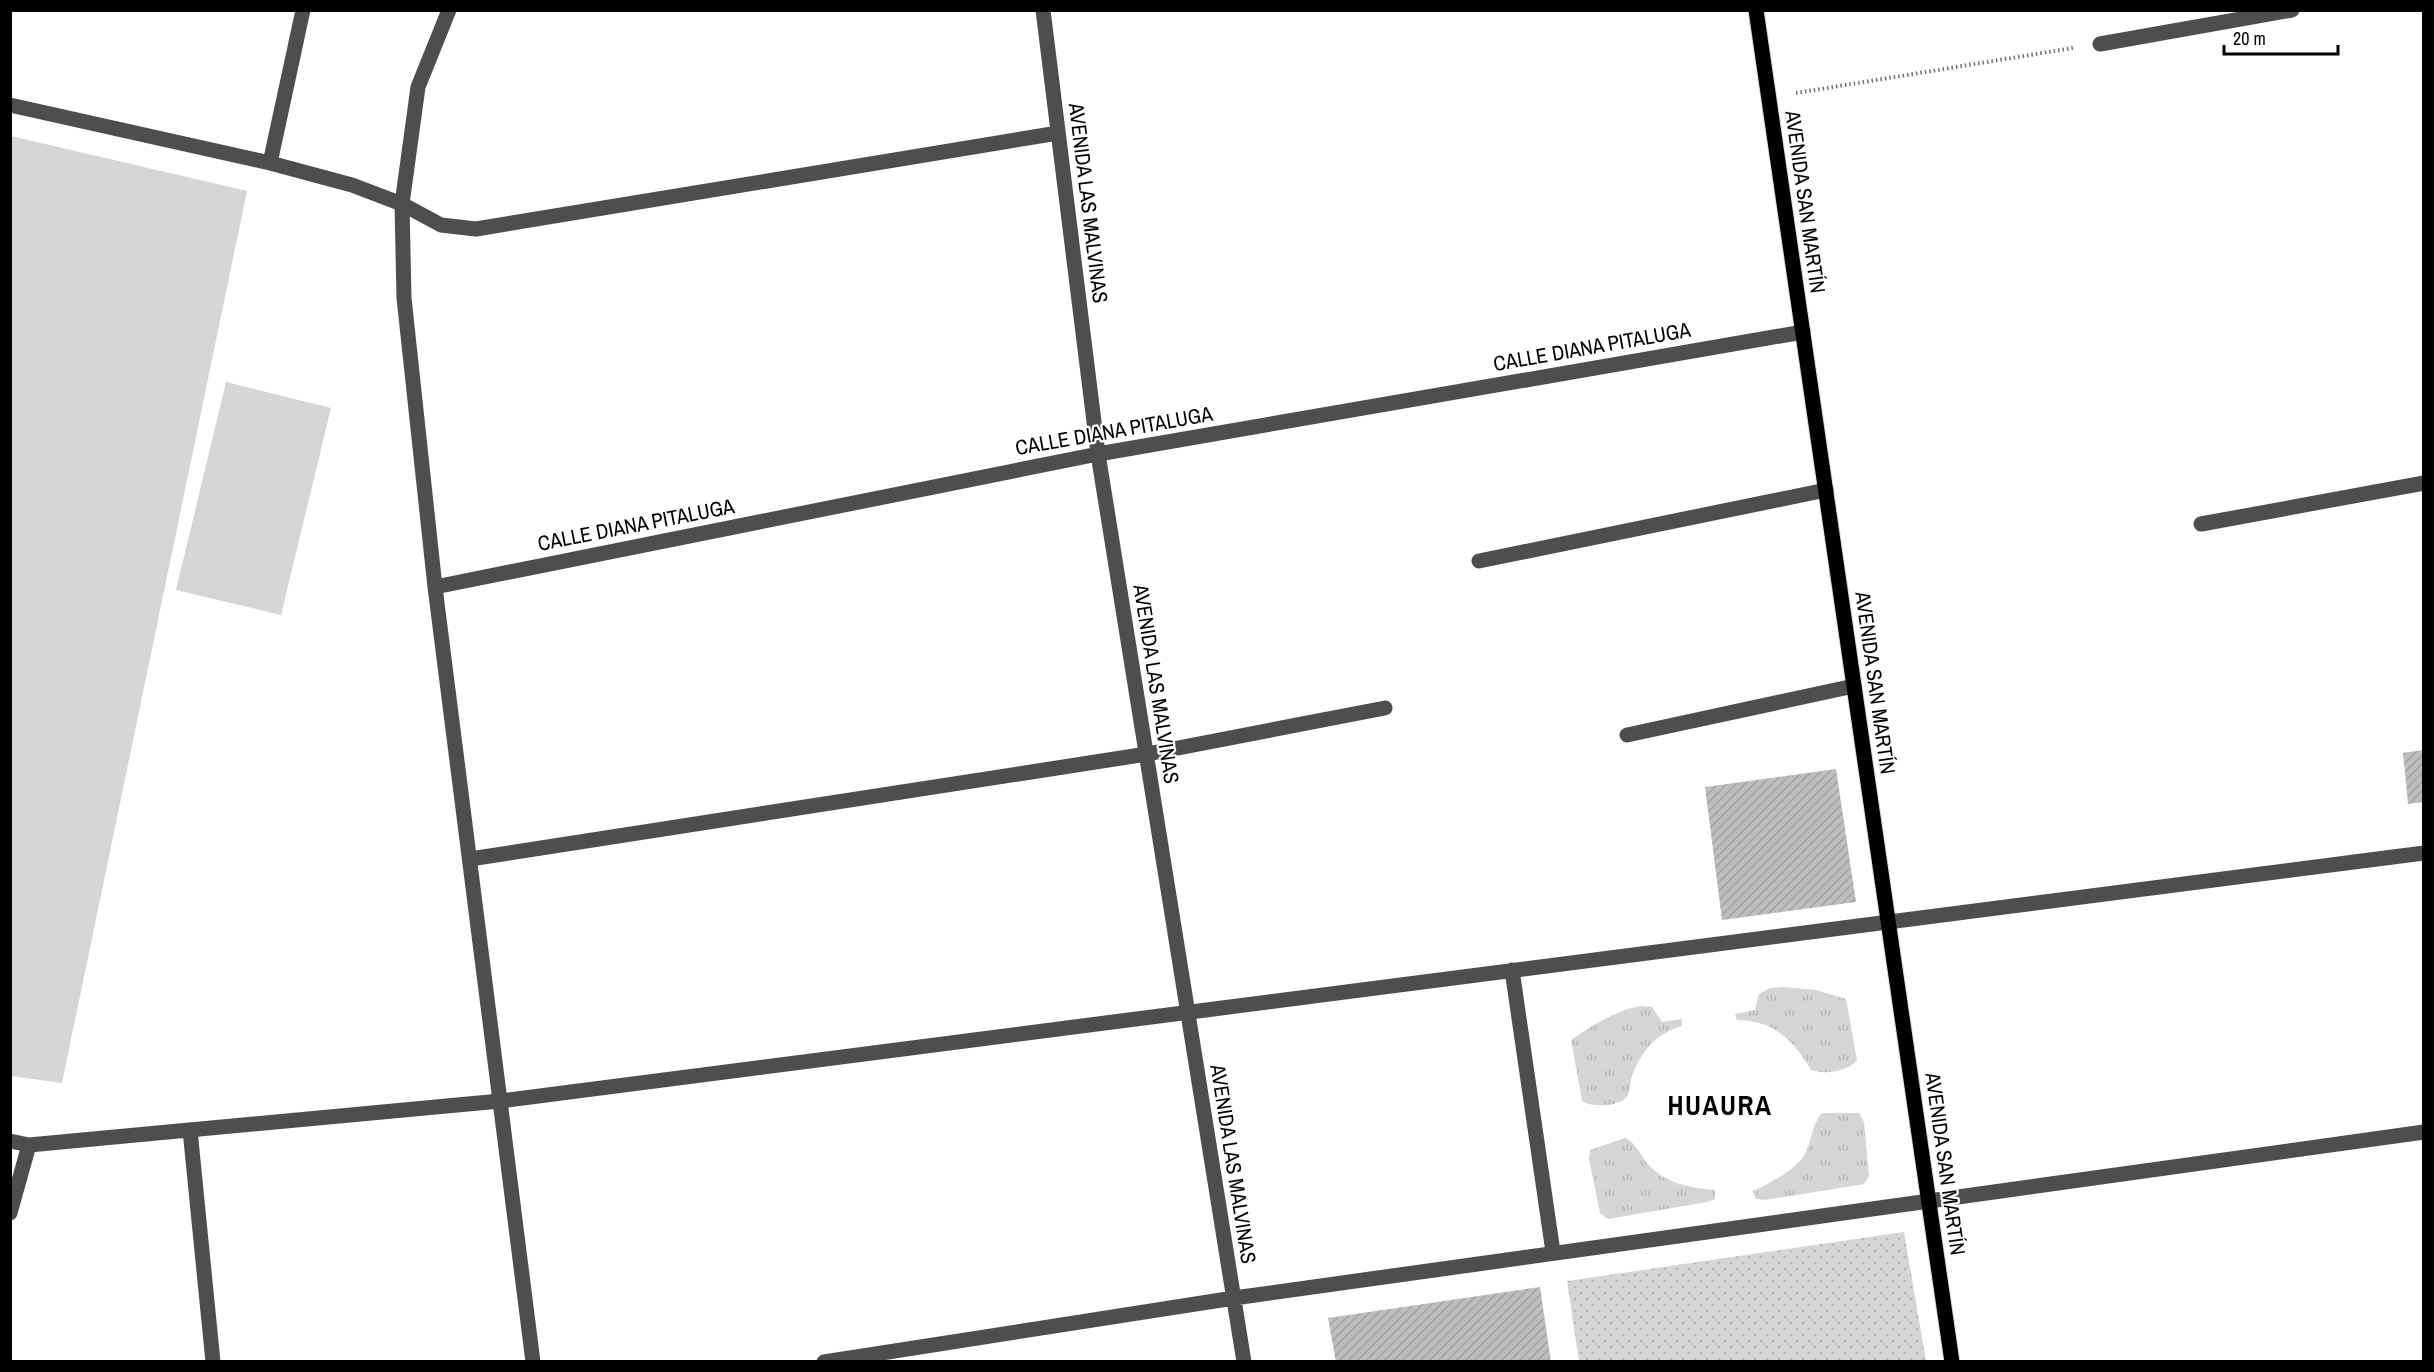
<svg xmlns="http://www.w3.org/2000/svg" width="2434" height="1372" font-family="'Archivo Narrow',sans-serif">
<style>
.grass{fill:url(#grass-tufts)}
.park{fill:url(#park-dots)}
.garden{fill:#d5d5d5}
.building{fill:url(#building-hatch)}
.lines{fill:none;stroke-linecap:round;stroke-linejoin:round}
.major-casing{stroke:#dbdbdb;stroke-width:17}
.path{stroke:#707070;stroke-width:4;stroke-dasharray:1.5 3;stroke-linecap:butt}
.minor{stroke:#4e4e4e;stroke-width:15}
.major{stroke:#000;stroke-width:15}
.labels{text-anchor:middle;stroke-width:4.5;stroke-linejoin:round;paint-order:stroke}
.street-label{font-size:21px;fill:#000;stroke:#fff}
.district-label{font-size:27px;font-weight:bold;letter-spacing:1.5px;fill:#000;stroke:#fff}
</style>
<defs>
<pattern id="grass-tufts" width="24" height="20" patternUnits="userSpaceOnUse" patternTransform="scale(1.5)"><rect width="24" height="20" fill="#d5d5d5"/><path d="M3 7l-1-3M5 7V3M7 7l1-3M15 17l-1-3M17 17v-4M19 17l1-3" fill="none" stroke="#b5b5b5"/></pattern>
<pattern id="park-dots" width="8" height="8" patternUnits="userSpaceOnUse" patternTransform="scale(1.5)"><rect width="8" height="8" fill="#d5d5d5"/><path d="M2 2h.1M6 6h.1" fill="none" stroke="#b5b5b5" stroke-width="1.8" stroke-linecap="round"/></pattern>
<pattern id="building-hatch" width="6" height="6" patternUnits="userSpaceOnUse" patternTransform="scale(1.5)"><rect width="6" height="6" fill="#bebebe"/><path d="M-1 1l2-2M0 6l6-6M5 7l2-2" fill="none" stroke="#a2a2a2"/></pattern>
</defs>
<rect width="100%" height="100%" fill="#fff"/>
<path class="grass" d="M1782,987L1816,990L1846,999L1857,1060C1847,1072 1825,1075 1811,1070C1794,1040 1772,1020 1737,1020L1735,1014L1755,1010L1759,994L1770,988Z
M1641,1006L1652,1007L1662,1022L1682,1019V1026C1655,1034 1642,1051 1632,1076C1630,1082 1631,1089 1628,1095C1622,1107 1592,1108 1582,1101L1571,1040C1593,1025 1614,1011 1641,1006Z
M1822,1113H1859L1864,1122L1869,1176L1864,1184L1765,1200L1756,1199L1753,1191C1770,1183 1798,1169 1806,1152C1812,1139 1812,1124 1822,1113Z
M1625,1138C1636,1143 1639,1153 1646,1162C1663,1183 1690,1188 1715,1190V1199L1707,1202L1608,1219L1600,1213L1589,1159L1590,1150Z"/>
<path class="park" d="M1904,1232L1926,1361H1579L1567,1281Z"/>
<path class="garden" d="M11,136L247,191L62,1083L11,1076Z
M226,382L331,408L281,615L176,590Z"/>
<path class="building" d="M2424,750V802L2408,804L2403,753Z
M1836,769L1856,902L1722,920L1705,787Z
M1540,1287L1551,1362H1336L1328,1318Z"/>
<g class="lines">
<defs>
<path id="major" d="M1756,10L1952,1362"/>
</defs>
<use href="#major" class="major-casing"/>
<path class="path" d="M1796,93L2073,48"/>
<path class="minor" d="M449,10L418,87L402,204L404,298L435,587L533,1362
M1043,10L1098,454L1244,1362
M2100,44L2292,10
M10,105L270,163L352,185L402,204L441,225L476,229L1058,133
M270,163L303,10
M2201,524L2424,483
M1479,561L1826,490
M435,587L1098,454L1803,332
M1627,735L1854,686
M470,859L1147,754L1385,708
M1512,970L1553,1252
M190,1130L213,1362
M10,1141L29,1145L500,1101L2424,853
M10,1213L29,1145
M824,1362L1234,1298L2424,1132"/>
<use href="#major" class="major"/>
</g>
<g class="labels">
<g class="street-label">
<text transform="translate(1805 202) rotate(82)" y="7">AVENIDA SAN MARTÍN</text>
<text transform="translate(1088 203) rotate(83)" y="7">AVENIDA LAS MALVINAS</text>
<text transform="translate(1592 347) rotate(-10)" y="7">CALLE DIANA PITALUGA</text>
<text transform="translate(1114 431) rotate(-10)" y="7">CALLE DIANA PITALUGA</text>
<text transform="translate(636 525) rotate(-11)" y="7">CALLE DIANA PITALUGA</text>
<text transform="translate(1875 683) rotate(82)" y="7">AVENIDA SAN MARTÍN</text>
<text transform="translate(1156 684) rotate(81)" y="7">AVENIDA LAS MALVINAS</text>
<text transform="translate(1233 1164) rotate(81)" y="7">AVENIDA LAS MALVINAS</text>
<text transform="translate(1945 1164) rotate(82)" y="7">AVENIDA SAN MARTÍN</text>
</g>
<g class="district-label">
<text x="1720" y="1115">HUAURA</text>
</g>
</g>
<rect width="2434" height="1372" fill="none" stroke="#000000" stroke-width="24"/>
<path d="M2224 45v9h114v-9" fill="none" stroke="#000000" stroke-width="3"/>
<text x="2233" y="45" font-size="18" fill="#000000" stroke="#ffffff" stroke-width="4.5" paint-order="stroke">20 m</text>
</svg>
